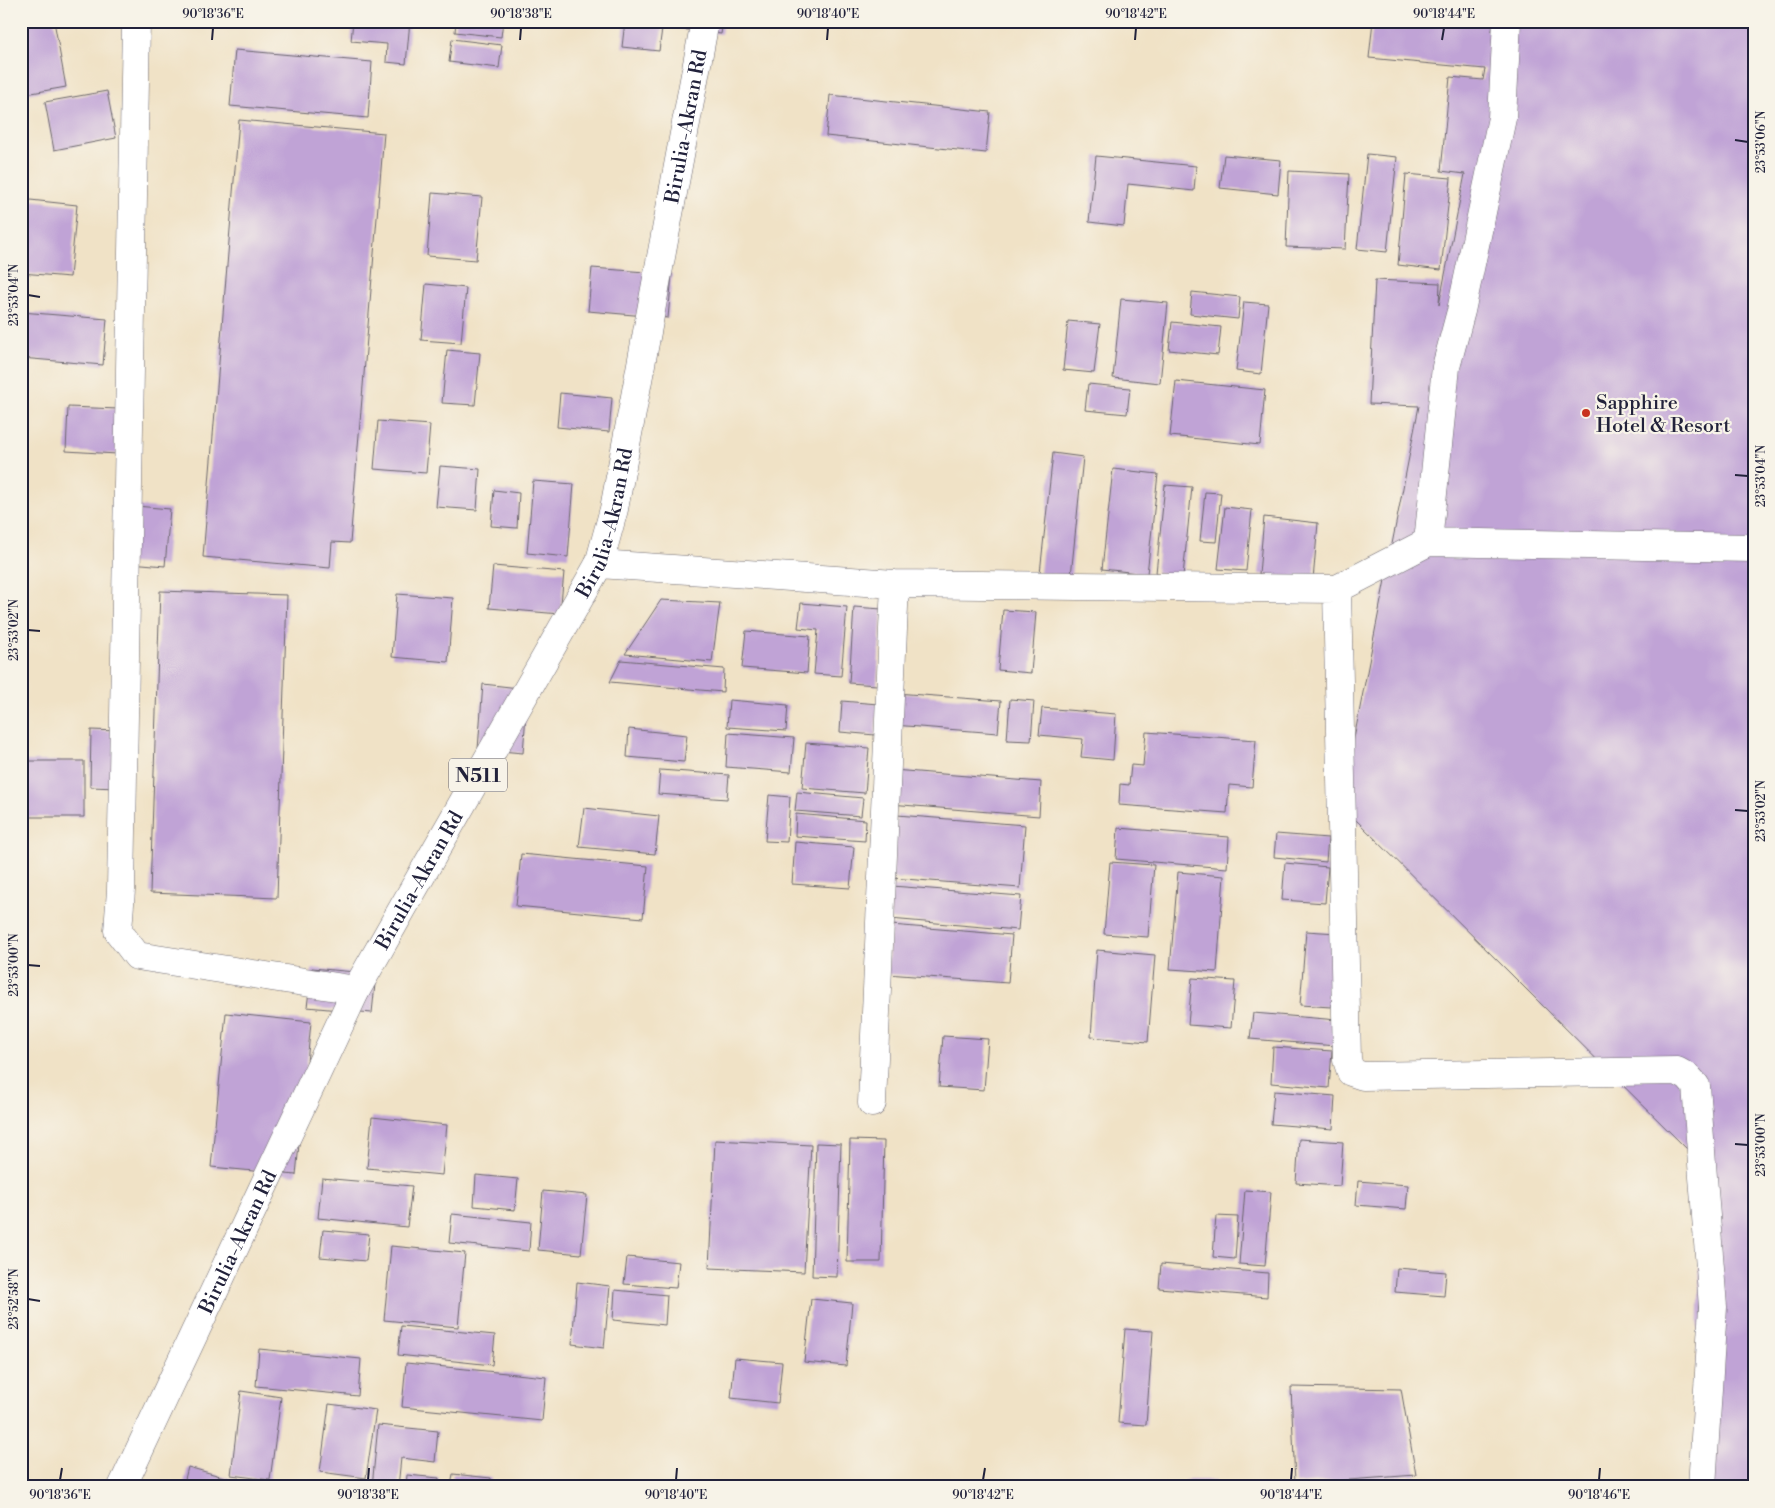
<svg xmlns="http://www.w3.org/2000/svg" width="1775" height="1508" font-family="'Libre Bodoni',serif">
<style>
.building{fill:#c0a3d6}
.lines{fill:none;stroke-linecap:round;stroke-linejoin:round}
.minor-casing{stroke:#6a656c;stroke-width:29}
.highway-casing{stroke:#6a656c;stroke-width:29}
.minor{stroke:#fff;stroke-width:28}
.highway{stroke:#fff;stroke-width:28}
.ticks{fill:none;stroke:#22223b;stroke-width:2}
.poi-dot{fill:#c8321e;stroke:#f7f3e8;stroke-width:2}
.labels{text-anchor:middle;stroke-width:4.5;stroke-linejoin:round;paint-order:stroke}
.shield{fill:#f7f3e8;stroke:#62616f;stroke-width:1}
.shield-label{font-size:19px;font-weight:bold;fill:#22223b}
.street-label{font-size:20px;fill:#22223b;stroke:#f7f3e8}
.poi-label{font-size:20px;fill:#22223b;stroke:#f7f3e8;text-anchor:start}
.neatline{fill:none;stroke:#22223b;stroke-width:2}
.ticks-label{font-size:12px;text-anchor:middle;fill:#22223b}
</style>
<rect width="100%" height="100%" fill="#f7f3e8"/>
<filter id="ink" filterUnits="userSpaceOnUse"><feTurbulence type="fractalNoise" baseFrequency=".02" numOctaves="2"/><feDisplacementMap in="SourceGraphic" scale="10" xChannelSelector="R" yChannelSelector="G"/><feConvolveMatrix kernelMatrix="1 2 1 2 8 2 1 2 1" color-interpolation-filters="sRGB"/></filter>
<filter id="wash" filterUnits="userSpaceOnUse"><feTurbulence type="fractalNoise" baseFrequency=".0096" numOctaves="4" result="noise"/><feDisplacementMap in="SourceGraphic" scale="20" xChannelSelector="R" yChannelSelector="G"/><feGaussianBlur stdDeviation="1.12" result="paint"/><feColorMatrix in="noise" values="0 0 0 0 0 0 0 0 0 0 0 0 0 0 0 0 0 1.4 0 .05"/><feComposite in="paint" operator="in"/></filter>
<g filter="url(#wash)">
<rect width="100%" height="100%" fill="#f0e2c6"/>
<g id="blocks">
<path class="building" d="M21,21H54L66,87L26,94L21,66Z
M353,21H410L406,64L386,62L387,44L351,41Z
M456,21H503L501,37L455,32Z
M625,21H663L659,51L622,47Z
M673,21H723L721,34L672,28Z
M1373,21H1493L1492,31L1494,21H1754V1487H1695L1702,1164L1341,805L1419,406L1369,404L1375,280L1440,283L1439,305L1465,174L1441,171L1450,77L1483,80L1485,69L1369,58Z
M452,39L502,45L499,68L449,62Z
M235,50L372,62L368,118L230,106Z
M107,91L116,138L54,150L45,102Z
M830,95L990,112L986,153L826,136Z
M239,120L384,133L350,543L332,542L330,568L203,557Z
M1367,154L1397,157L1387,252L1357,249Z
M1224,155L1281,160L1278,194L1220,188Z
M1096,156L1196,166L1194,191L1128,184L1124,226L1089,222Z
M1289,171L1349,174L1345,249L1286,247Z
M1406,174L1451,178L1441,270L1398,265Z
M432,193L482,197L476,260L427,256Z
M21,199L77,205L70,277L21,273Z
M592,268L672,274L668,318L588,311Z
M426,284L466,288L461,343L421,340Z
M1192,292L1240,297L1238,319L1190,314Z
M1121,299L1168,303L1160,383L1113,378Z
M1244,302L1268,304L1261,374L1236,371Z
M21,312L107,319L103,365L21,358Z
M1068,321L1100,324L1094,373L1063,370Z
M1172,322L1221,327L1218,355L1169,350Z
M447,350L480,353L475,405L442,403Z
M1176,381L1265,390L1260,445L1170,436Z
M1088,384L1130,388L1127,414L1085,410Z
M560,393L612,398L609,432L557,427Z
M68,407L119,409L117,454L66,451Z
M378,421L430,425L426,473L374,469Z
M1053,453L1083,457L1071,576L1040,573Z
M440,466L480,469L477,510L436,507Z
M1113,469L1158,474L1147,574L1102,569Z
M533,481L574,484L568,557L527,553Z
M1165,485L1192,487L1183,576L1156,573Z
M494,490L519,493L517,528L491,526Z
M1205,492L1221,493L1216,542L1200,541Z
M136,506L170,509L165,566L131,563Z
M1225,507L1252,510L1246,571L1218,569Z
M1264,517L1318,523L1313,580L1259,574Z
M493,566L564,572L560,614L489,608Z
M160,591L287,595L277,898L150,893Z
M397,594L453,598L448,662L392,657Z
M661,600L720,603L712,662L625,654Z
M801,603L847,607L841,676L814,674L818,630L798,628Z
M854,607L882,609L877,685L849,683Z
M1003,610L1036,612L1031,673L998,670Z
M746,631L810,636L807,673L742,668Z
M621,660L724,669L723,692L610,682Z
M483,684L528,689L523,753L478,749Z
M896,693L1001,701L998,733L893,725Z
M1010,699L1034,701L1031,741L1007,740Z
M729,700L788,705L786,731L727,727Z
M842,701L878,704L875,735L840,732Z
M1042,708L1116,714L1113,760L1081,757L1083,739L1039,735Z
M629,729L687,735L684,762L627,757Z
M91,730L119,731L118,788L90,787Z
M1146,732L1256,740L1252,787L1229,785L1227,813L1119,805L1120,784L1129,785L1131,765L1143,766Z
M728,733L794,738L791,772L726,767Z
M806,743L869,748L865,793L802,788Z
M21,761H84V817H21Z
M660,770L729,775L727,799L658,794Z
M893,770L1041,782L1039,816L890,804Z
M797,792L863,798L861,816L795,811Z
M769,795L790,797L787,842L765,841Z
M584,808L659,816L655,854L579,847Z
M796,814L866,820L865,841L795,836Z
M897,815L1025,825L1020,888L892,878Z
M1118,828L1229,837L1227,868L1116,859Z
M1276,834L1328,838L1326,862L1274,857Z
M795,842L854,847L850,888L792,884Z
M521,854L648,866L643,918L516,906Z
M1110,862L1154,865L1148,937L1104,934Z
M1285,863L1328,867L1325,903L1282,900Z
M1178,872L1224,876L1217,972L1170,969Z
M892,886L1021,896L1018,930L890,919Z
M891,925L1012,935L1008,983L887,974Z
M1306,931L1337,933L1331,1007L1300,1005Z
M1097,950L1155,955L1148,1042L1091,1037Z
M312,968L376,974L372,1013L307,1007Z
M1192,978L1235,981L1231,1028L1188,1025Z
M226,1013L311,1022L296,1175L211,1167Z
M1253,1013L1338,1020L1336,1046L1250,1039Z
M943,1036L988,1039L984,1090L939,1087Z
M1273,1047L1332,1051L1329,1088L1271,1083Z
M1274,1091L1335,1096L1333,1129L1271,1124Z
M372,1117L447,1125L442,1175L367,1168Z
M1299,1139L1343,1142L1340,1186L1296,1183Z
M715,1140L811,1145L804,1272L709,1268Z
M850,1140L884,1141L881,1262H847Z
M816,1143L841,1144L837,1277L812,1276Z
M476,1175L518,1179L515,1210L474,1206Z
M322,1178L412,1186L407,1227L318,1218Z
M1358,1181L1408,1185L1406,1209L1356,1205Z
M1245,1190L1271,1192L1265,1266L1239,1264Z
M543,1191L587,1195L581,1254L538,1250Z
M452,1214L531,1222L529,1251L449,1243Z
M1216,1216L1238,1217L1235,1259L1213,1257Z
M323,1230L369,1234L366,1261L320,1257Z
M391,1246L465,1253L458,1327L384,1320Z
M627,1257L679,1262L676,1288L624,1284Z
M1161,1264L1268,1273L1267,1297L1159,1288Z
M1397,1268L1446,1272L1444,1296L1395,1292Z
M577,1282L610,1286L604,1348L572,1344Z
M615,1290L667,1295L665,1325L613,1320Z
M811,1299L852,1303L846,1366L804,1362Z
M401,1326L495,1335L492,1365L398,1355Z
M1125,1329L1153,1331L1146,1425L1118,1423Z
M259,1349L361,1359L358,1396L256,1386Z
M735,1358L782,1362L778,1403L731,1398Z
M406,1363L546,1377L542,1421L402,1407Z
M1291,1387L1401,1389L1416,1475L1295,1484Z
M241,1391L281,1397L270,1480L231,1475Z
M329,1404L376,1410L366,1478L320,1472Z
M378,1425L438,1431L435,1462L401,1458L398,1487H372Z
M188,1467L249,1484L248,1487H183Z
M453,1474L491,1478L490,1487H451Z
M407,1475L439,1478L438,1487H406Z
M1184,1480H1216V1487H1184Z"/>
</g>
</g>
<g filter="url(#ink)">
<use href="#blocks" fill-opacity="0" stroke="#6a656c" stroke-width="1"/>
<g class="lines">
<defs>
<path id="minor" d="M136,21L121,890L118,931L137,956L356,990
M1428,542L1446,367L1461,311L1502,118L1507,21
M599,564L895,584L1337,589L1428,542L1754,548
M1337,589L1347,1060L1351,1072L1363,1076L1677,1071L1688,1077L1696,1086L1713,1307L1702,1487
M872,1103L895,584"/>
<g id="highway">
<path id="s1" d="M122,1487L356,990L599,564L614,509L705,21"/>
</g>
</defs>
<use href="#minor" class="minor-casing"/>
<use href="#highway" class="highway-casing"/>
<use href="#minor" class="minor"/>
<use href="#highway" class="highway"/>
</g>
</g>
<path class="ticks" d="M212,40L213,28M520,40L521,28M827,40L828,28M1135,40L1136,28M1442,40L1444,28M1735,140L1748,142M28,295L40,297M1735,475L1748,476M28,630L40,631M1735,810L1748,811M28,965L40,966M1735,1144L1748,1145M28,1299L40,1301M60,1480L62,1468M368,1480L369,1468M676,1480L677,1468M983,1480L985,1468M1291,1480L1292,1468M1599,1480L1600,1468"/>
<circle class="poi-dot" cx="1586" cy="413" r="5"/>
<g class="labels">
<rect class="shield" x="449" y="758.5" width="58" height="33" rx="4"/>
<g class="shield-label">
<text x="478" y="782">N511</text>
</g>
<g class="street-label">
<text dy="7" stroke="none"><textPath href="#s1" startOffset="1486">Birulia-Akran Rd</textPath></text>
<text dy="7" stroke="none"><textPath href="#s1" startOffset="1081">Birulia-Akran Rd</textPath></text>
<text dy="7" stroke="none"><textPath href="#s1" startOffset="676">Birulia-Akran Rd</textPath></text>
<text dy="7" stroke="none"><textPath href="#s1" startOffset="271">Birulia-Akran Rd</textPath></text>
</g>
<g class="poi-label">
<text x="1596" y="409">Sapphire<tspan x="1596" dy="23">Hotel &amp; Resort</tspan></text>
</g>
</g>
<rect width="1775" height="1508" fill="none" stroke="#f7f3e8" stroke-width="55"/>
<rect x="28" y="28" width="1720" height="1452" class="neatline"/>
<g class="ticks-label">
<text x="213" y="18">90°18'36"E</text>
<text x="521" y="18">90°18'38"E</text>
<text x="828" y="18">90°18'40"E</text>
<text x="1136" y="18">90°18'42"E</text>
<text x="1444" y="18">90°18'44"E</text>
<text transform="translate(1761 142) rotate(-90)" y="4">23°53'06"N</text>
<text transform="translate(14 295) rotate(-90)" y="4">23°53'04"N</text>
<text transform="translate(1761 476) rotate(-90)" y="4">23°53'04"N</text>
<text transform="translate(14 630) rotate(-90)" y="4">23°53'02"N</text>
<text transform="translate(1761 811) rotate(-90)" y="4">23°53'02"N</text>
<text transform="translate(14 965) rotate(-90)" y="4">23°53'00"N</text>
<text transform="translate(1761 1145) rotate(-90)" y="4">23°53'00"N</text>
<text transform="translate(14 1299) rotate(-90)" y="4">23°52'58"N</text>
<text x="60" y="1499">90°18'36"E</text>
<text x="368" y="1499">90°18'38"E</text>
<text x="676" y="1499">90°18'40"E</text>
<text x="983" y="1499">90°18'42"E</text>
<text x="1291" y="1499">90°18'44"E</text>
<text x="1599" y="1499">90°18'46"E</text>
</g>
</svg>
